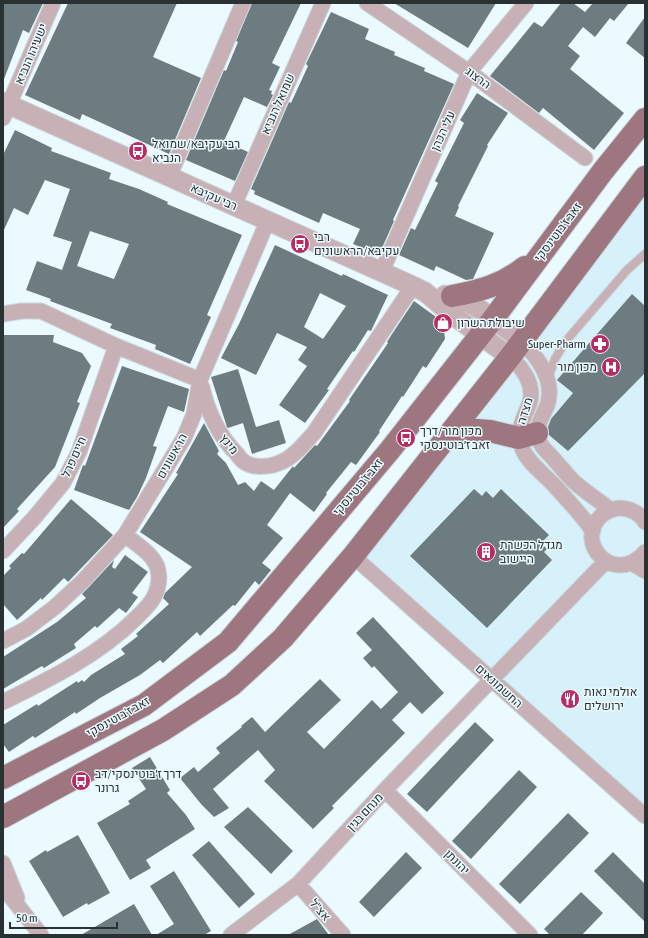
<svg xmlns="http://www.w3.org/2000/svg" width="648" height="938" font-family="'Asap Condensed',Heebo,sans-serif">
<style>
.built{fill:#d6f1fa}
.building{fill:#6c7c81;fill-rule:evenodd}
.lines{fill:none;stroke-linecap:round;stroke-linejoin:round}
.service-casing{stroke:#c8d6da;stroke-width:10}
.minor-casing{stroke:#c8d6da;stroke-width:17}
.tertiary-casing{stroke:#c8d6da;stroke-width:21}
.primary-casing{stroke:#c8d6da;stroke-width:24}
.service{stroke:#c8b1b6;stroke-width:8}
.minor{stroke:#c8b1b6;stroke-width:15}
.tertiary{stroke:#c8b1b6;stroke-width:19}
.primary{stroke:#9e7680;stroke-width:22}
.labels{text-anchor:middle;stroke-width:3;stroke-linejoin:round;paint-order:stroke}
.street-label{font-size:12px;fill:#2a3133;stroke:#ebfaff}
.poi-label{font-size:12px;fill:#2a3133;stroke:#ebfaff;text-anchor:start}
</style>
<rect width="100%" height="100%" fill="#ebfaff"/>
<path class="built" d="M645,191V815L367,557Z"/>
<path class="building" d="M3,3H43L29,33L23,30L4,79Z
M68,3H177L153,57L201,78L169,154L82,114L80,120L25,95Z
M252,3H301L272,63L280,67L269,90L272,91L271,94L273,95L267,107L244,97L224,141L248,152L235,181L186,160L224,70L226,71L238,42L236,41Z
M394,3H496L468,48Z
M561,3H573L585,12L593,3H629L614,21L610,18L595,37L583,27L568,46L580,56L570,69L624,113L594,150L543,108L539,113L490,76L534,22L542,27Z
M331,12L369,29L365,39L395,52L394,55L425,68L424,71L454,84L393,220L394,221L382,248L380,247L377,254L353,244L360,229L323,213L319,223L254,194L255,191L251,189L289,102L291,103L308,66L306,64Z
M645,17V58L626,43Z
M477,93L508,113L487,145L488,146L458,206L459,207L455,216L494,233L473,279L466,280L436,266L434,271L399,255L411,228L415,230L438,183L435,181L464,123L460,120Z
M15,130L52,148L51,151L111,173L109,179L139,189L168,202L167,204L242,235L207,315L211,317L190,364L155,349L156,345L110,328L112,324L50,301L51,299L26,290L37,261L62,270L72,242L53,236L70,189L45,180L28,215L14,208L3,232V155ZM90,231L129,244L114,279L77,266Z
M275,245L342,276L343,274L388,295L371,331L368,330L354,352L353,351L327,389L329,390L305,423L279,405L307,366L298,360L307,347L277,333L256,375L221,358L239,324ZM320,293L346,306L323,339L304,327Z
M632,294L645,306V373L568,451L549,435L548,427L551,419L573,393L557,380Z
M414,301L443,322L445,339L426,368L423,366L403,397L402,396L379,431L380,432L356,465L351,462L326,493L327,494L314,512L290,493L267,525L283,538L262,563L271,570L259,585L255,581L235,606L233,605L200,636L197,632L163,663L160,660L140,675L100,698L76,714L75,712L35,738L33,736L9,752L3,744V725L37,704L38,706L77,681L78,683L82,680L84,682L91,675L125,654L121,649L138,636L136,634L169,604L163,598L165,593L192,567L140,532L178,474L176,473L204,423L219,451L217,454L226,463L238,485L245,482L254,491L261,481L274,490L293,466L294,468L315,445L317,446L350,401L349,400L388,343L387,342L392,334Z
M3,335H54L53,342L82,353L91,366L77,402L80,403L55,467L17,509L19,511L3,528Z
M122,366L189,389L184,412L168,406L153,446L157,447L146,478L137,497L129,510L74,490L83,465L85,466Z
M238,369L256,427L279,420L286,443L252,454L243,423L228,428L227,427L211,377Z
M474,489L482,496L486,491L493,498L501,489L549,535L541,543L547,549L544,552L552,560L487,628L410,556Z
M71,499L113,535L68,582L64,578L42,600L41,598L17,620L3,604V576L11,568L9,566L22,553L24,554Z
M125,555L148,572L132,593L138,597L126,613L119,608L97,628L95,626L74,644L76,648L44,668L42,666L3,689V657L57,622L86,598L82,594L114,560L112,567L115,569Z
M373,617L444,693L422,714L410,702L392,720L405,733L332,806L334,808L313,829L264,781L275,770L258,750L213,789L229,808L214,817L201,804L180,778L194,767L198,772L220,753L216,748L242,727L241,726L252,717L265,732L320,679L341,700L307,732L324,749L372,700L381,709L398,692L374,666L372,668L363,658L372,650L356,633Z
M475,722L494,740L427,812L407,794Z
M150,757L170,790L167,793L186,815L195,829L146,860L151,868L130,880L97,823L130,804L128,801L146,789L132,768Z
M519,770L537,787L471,859L452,841Z
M248,807L293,851L271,874L224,827Z
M568,813L589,833L520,904L499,884Z
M78,835L110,893L88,905L87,903L63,917L29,861L46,850L47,852Z
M209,841L255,894L239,908L192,855Z
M406,852L422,868L374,917L359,902Z
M613,852L645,884V922L594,871Z
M174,871L211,931L204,935H156L174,924L150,886Z
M581,892L603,913L582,935H550L544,929Z
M134,904L152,935H81Z
M317,919L329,935H288Z"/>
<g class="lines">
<defs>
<path id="service" d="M548,378L555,359L565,342L627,270L645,254"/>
<path id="minor" d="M367,3L469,72L585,158
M3,118L53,3
M169,177L243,3
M234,205L323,3
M382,271L469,72L526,3
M3,314L22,311H41L116,346L200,380
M522,341C538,358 556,381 547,406C542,417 535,428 539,440C541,447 547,452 552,457C559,465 565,472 572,480C584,491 598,500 611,510
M510,357C524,369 537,388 528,407C522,422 516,432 522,448C527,461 541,472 551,482C566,498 580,513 593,531
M202,387C208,413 218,435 237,454C239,457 242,461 246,463C254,468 270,467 279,463C293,458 304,444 314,433L413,286
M645,522C640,513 629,508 619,508C613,509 607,511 602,515C572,541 614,588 645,552
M3,551L34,518L63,483L79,452L116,346
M353,556L645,816
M632,563L645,571
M3,641L26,629L55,607L83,581L125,535L184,438L194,414L200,380L268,220
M3,702C50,679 99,655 136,618C143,611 150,605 154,597C158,589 160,579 158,570C155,555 136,544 125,535
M385,790L530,935
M3,863L17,898
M298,884L343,935
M3,887L41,935
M231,935L298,884L385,790L606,561"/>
<path id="tertiary" d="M3,102L413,286L425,292L450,313L510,357
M445,295C475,300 499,324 522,341"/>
<path id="primary" d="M452,296C480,291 502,285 525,267
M445,439L463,431L476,430L490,431L519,438L537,433
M3,778L144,705L228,642L390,450L493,319L603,171L645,119
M3,817L163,730L232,685L283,638L353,556L510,357L645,177"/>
</defs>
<use href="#service" class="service-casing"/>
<use href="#minor" class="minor-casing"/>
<use href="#tertiary" class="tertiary-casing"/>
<use href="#primary" class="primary-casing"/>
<use href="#service" class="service"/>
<use href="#minor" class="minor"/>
<use href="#tertiary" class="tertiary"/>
<use href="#primary" class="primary"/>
</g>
<defs>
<symbol id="bus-disc" viewBox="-11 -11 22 22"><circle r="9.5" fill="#b82c63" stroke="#ebfaff"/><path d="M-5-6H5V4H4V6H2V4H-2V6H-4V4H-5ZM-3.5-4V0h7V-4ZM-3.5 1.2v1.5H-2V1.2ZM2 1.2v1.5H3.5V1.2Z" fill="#fff"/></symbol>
<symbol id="shop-disc" viewBox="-11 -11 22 22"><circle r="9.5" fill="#b82c63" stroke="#ebfaff"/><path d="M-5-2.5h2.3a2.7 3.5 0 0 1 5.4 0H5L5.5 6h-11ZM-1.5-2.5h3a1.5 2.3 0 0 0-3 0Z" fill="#fff"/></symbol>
<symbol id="pharmacy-disc" viewBox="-11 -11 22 22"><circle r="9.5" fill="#b82c63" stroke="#ebfaff"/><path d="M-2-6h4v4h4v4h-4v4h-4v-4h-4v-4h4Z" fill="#fff"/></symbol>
<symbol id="hospital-disc" viewBox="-11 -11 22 22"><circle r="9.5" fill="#b82c63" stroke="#ebfaff"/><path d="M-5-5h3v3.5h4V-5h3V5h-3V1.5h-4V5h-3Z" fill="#fff"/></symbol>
<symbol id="building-disc" viewBox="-11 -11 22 22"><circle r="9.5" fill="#b82c63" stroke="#ebfaff"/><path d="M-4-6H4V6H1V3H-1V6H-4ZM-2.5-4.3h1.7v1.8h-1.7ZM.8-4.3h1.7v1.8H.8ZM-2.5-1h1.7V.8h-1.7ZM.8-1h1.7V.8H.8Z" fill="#fff"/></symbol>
<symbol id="restaurant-disc" viewBox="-11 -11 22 22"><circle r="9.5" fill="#b82c63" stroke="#ebfaff"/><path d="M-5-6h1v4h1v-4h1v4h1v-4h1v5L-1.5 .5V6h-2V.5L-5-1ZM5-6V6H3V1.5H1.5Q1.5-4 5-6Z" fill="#fff"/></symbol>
</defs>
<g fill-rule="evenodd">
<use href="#bus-disc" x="127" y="140" width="22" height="22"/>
<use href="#bus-disc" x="289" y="233" width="22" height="22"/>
<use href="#shop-disc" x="432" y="312" width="22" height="22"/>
<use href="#pharmacy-disc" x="589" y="333" width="22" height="22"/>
<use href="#hospital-disc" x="600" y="356" width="22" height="22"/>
<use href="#bus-disc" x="395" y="427" width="22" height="22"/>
<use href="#building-disc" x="475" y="541" width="22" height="22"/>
<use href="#restaurant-disc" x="559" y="688" width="22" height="22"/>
<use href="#bus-disc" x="70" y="770" width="22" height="22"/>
</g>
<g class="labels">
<g class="street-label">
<text transform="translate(31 54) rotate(-67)" y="4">ישעיהו הנביא</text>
<text transform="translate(478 78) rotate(36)" y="4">הרצוג</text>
<text transform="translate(278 104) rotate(-66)" y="4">שמואל הנביא</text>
<text transform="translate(443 131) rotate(-66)" y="4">עלי הכהן</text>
<text transform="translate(214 197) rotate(24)" y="4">רבי עקיבא</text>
<text transform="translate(558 232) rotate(-53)" y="4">זאב ז'בוטינסקי</text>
<text transform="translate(525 411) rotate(-73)" y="4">מצדה</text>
<text transform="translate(229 444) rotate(51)" y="4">מינץ</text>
<text transform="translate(172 456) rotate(-61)" y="4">הראשונים</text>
<text transform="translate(74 457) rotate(-66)" y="4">חיים פרל</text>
<text transform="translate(358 487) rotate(-50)" y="4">זאב ז'בוטינסקי</text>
<text transform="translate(499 686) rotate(42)" y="4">החשמונאים</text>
<text transform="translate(118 717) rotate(-29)" y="4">זאב ז'בוטינסקי</text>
<text transform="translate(365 812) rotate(-47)" y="4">מנחם בגין</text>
<text transform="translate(457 862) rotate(45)" y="4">יהונתן</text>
<text transform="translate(320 910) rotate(49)" y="4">אצ"ל</text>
</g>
<g class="poi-label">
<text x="152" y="148">רבי עקיבא/שמואל<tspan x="152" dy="14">הנביא</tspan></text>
<text x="314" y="241">רבי<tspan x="314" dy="14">עקיבא/הראשונים</tspan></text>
<text x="457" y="327">שיבולת השרון</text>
<text x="586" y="348" text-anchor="end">Super-Pharm</text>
<text x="597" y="371" text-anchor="end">מכון מור</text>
<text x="420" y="435">מכון מור/דרך<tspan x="420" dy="14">זאב ז׳בוטינסקי</tspan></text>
<text x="500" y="549">מגדל הכשרת<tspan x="500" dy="14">היישוב</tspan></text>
<text x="584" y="696">אולמי נאות<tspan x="584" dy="14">ירושלים</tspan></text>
<text x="95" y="778">דרך ז׳בוטינסקי/דב<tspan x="95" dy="14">גרונר</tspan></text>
</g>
</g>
<rect width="648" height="938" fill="none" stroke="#2a3133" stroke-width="8"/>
<path d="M10 922v6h107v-6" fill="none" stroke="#2a3133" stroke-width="2"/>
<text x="16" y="922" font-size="12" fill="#2a3133" stroke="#ebfaff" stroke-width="3" paint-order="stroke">50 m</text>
</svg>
